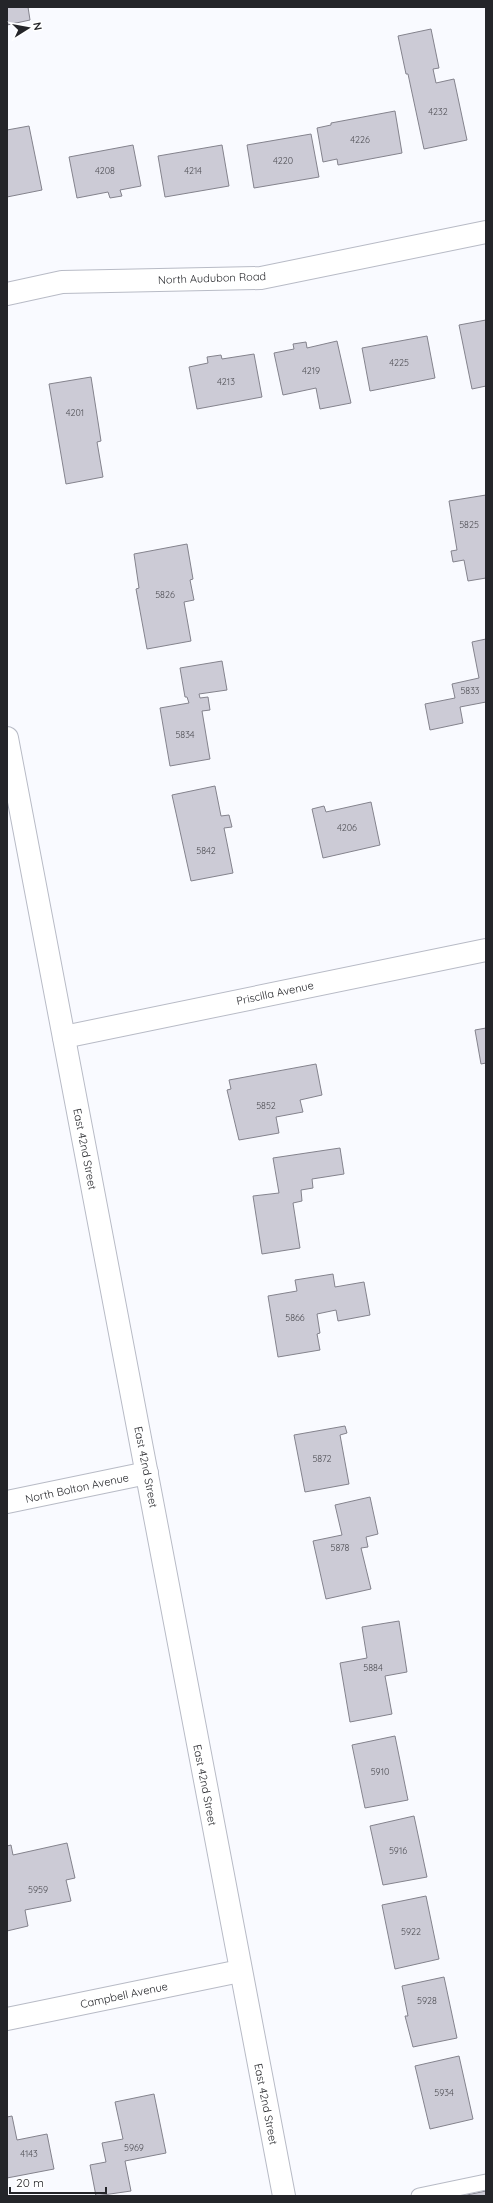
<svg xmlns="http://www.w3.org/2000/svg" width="493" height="2203" font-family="Quicksand,sans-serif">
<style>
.building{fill:#cccbd6;stroke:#84838d}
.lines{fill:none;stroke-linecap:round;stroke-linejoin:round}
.service-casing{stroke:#b8bbc6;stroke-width:17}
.minor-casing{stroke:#b8bbc6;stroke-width:24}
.tertiary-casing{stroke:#b8bbc6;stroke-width:24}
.service{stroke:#fff;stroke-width:15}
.minor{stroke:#fff;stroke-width:22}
.tertiary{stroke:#fff;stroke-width:22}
.labels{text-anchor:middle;stroke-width:4;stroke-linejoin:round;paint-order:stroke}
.number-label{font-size:9px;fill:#4e4e54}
.street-label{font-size:11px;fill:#242529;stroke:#fff}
</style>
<rect width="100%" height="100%" fill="#f9faff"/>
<path class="building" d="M7,7H28L30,20L7,25Z
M431,29L439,68L433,69L436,83L454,79L467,140L424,149L408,74H406L398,36Z
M395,111L402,153L338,165L337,159L323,162L317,128L331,125V123Z
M29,126L42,190L7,197V130Z
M311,134L319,177L254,188L247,145Z
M133,145L141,186L120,190L122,196L110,198L108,192L77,198L69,157Z
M222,145L229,186L165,197L158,156Z
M486,320V386L472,389L459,325Z
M427,336L435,378L370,391L362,348Z
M337,341L351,403L320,409L316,388L283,395L274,353L294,349L293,344L306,342L307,348Z
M254,354L262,397L197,409L189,367L208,363L207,357L221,355L222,359Z
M91,377L101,441L97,442L103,477L66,484L49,384Z
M486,495V578L468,581L464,560L453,562L451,551L457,550L449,501Z
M187,544L193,579L190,580L194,600L184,602L191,641L147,649L136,589L139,588L134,554Z
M486,639V702L460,707L463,723L430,730L425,704L455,698L452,684L479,678L472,642Z
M222,661L227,690L199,694L200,698L208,697L210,710L202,711L210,759L170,766L160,708L189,703L187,697H185L180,668Z
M215,786L221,816L229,815L232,827L224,828L233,873L191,881L172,795Z
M371,802L380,845L323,858L312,809L324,806L326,812Z
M486,1028V1063L481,1064L475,1030Z
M316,1064L322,1095L300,1100L303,1112L276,1117L279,1133L239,1140L227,1090L231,1089L229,1080Z
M340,1148L344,1174L312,1179L313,1188L301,1190L302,1201L293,1203L300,1248L262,1254L253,1196L279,1193L273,1158Z
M333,1274L335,1287L364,1282L370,1315L338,1321L336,1310L317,1314L320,1333L317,1334L320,1350L278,1357L268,1296L297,1291L295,1280Z
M345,1426L347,1433L340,1435L349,1484L305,1492L294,1435Z
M370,1497L378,1534L366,1537L368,1547L361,1548L371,1589L326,1599L313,1541L342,1535L335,1505Z
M399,1621L407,1672L385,1676L392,1714L350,1722L340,1663L367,1658L362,1627Z
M395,1736L408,1800L365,1808L352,1745Z
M414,1816L427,1877L383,1885L370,1826Z
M67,1843L75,1878L66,1880L71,1901L25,1910L28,1926L7,1931V1846L11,1845L13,1855Z
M426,1896L439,1959L395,1969L382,1905Z
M444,1977L457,2038L413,2047L405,2016H408L402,1986Z
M459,2056L473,2119L430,2129L415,2066Z
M154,2094L166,2153L125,2161L131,2191L96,2196L90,2165L106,2162L102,2143L123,2139L115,2102Z
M12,2116L17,2140L47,2134L54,2169L7,2178V2117Z
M486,2191V2196H462Z"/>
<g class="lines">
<defs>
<path id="service" d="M419,2196L486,2182"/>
<path id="minor" d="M7,294L62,282L261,278L486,232
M64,1037L486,950
M7,1502L147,1473
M7,2019L240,1971"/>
<path id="tertiary" d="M7,738L284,2196"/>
</defs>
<use href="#service" class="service-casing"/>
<use href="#minor" class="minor-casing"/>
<use href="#tertiary" class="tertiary-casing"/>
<use href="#service" class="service"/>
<use href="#minor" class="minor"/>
<use href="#tertiary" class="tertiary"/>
</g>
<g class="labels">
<g class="number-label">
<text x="438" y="115">4232</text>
<text x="360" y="143">4226</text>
<text x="283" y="164">4220</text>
<text x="105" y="174">4208</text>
<text x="193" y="174">4214</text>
<text x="399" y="366">4225</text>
<text x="311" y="374">4219</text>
<text x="226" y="385">4213</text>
<text x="75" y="416">4201</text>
<text x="469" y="528">5825</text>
<text x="165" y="598">5826</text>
<text x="470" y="694">5833</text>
<text x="185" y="738">5834</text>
<text x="347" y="831">4206</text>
<text x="206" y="854">5842</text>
<text x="266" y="1109">5852</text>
<text x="295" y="1321">5866</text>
<text x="322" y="1462">5872</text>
<text x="340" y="1551">5878</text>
<text x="373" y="1671">5884</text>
<text x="380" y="1775">5910</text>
<text x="398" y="1854">5916</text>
<text x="38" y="1893">5959</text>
<text x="411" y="1935">5922</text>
<text x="427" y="2004">5928</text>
<text x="444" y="2096">5934</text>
<text x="134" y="2151">5969</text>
<text x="29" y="2157">4143</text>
</g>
<g class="street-label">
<text transform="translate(212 278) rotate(-2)" y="4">North Audubon Road</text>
<text transform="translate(275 993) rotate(-12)" y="4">Priscilla Avenue</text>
<text transform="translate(85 1149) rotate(79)" y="4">East 42nd Street</text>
<text transform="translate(146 1467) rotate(79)" y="4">East 42nd Street</text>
<text transform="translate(77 1488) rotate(-12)" y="4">North Bolton Avenue</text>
<text transform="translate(205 1785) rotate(79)" y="4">East 42nd Street</text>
<text transform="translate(124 1995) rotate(-12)" y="4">Campbell Avenue</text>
<text transform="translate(266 2104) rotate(79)" y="4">East 42nd Street</text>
</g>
</g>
<rect width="493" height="2203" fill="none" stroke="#242529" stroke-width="16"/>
<g transform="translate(28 28) rotate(79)" stroke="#ffffff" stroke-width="3" paint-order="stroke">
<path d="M0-3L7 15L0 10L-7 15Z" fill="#242529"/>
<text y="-6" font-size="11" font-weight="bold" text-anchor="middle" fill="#242529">N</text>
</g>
<path d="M10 2187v6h96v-6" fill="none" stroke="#242529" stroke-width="2"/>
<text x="16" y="2187" font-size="12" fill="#242529" stroke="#ffffff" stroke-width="3" paint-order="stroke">20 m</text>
</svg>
